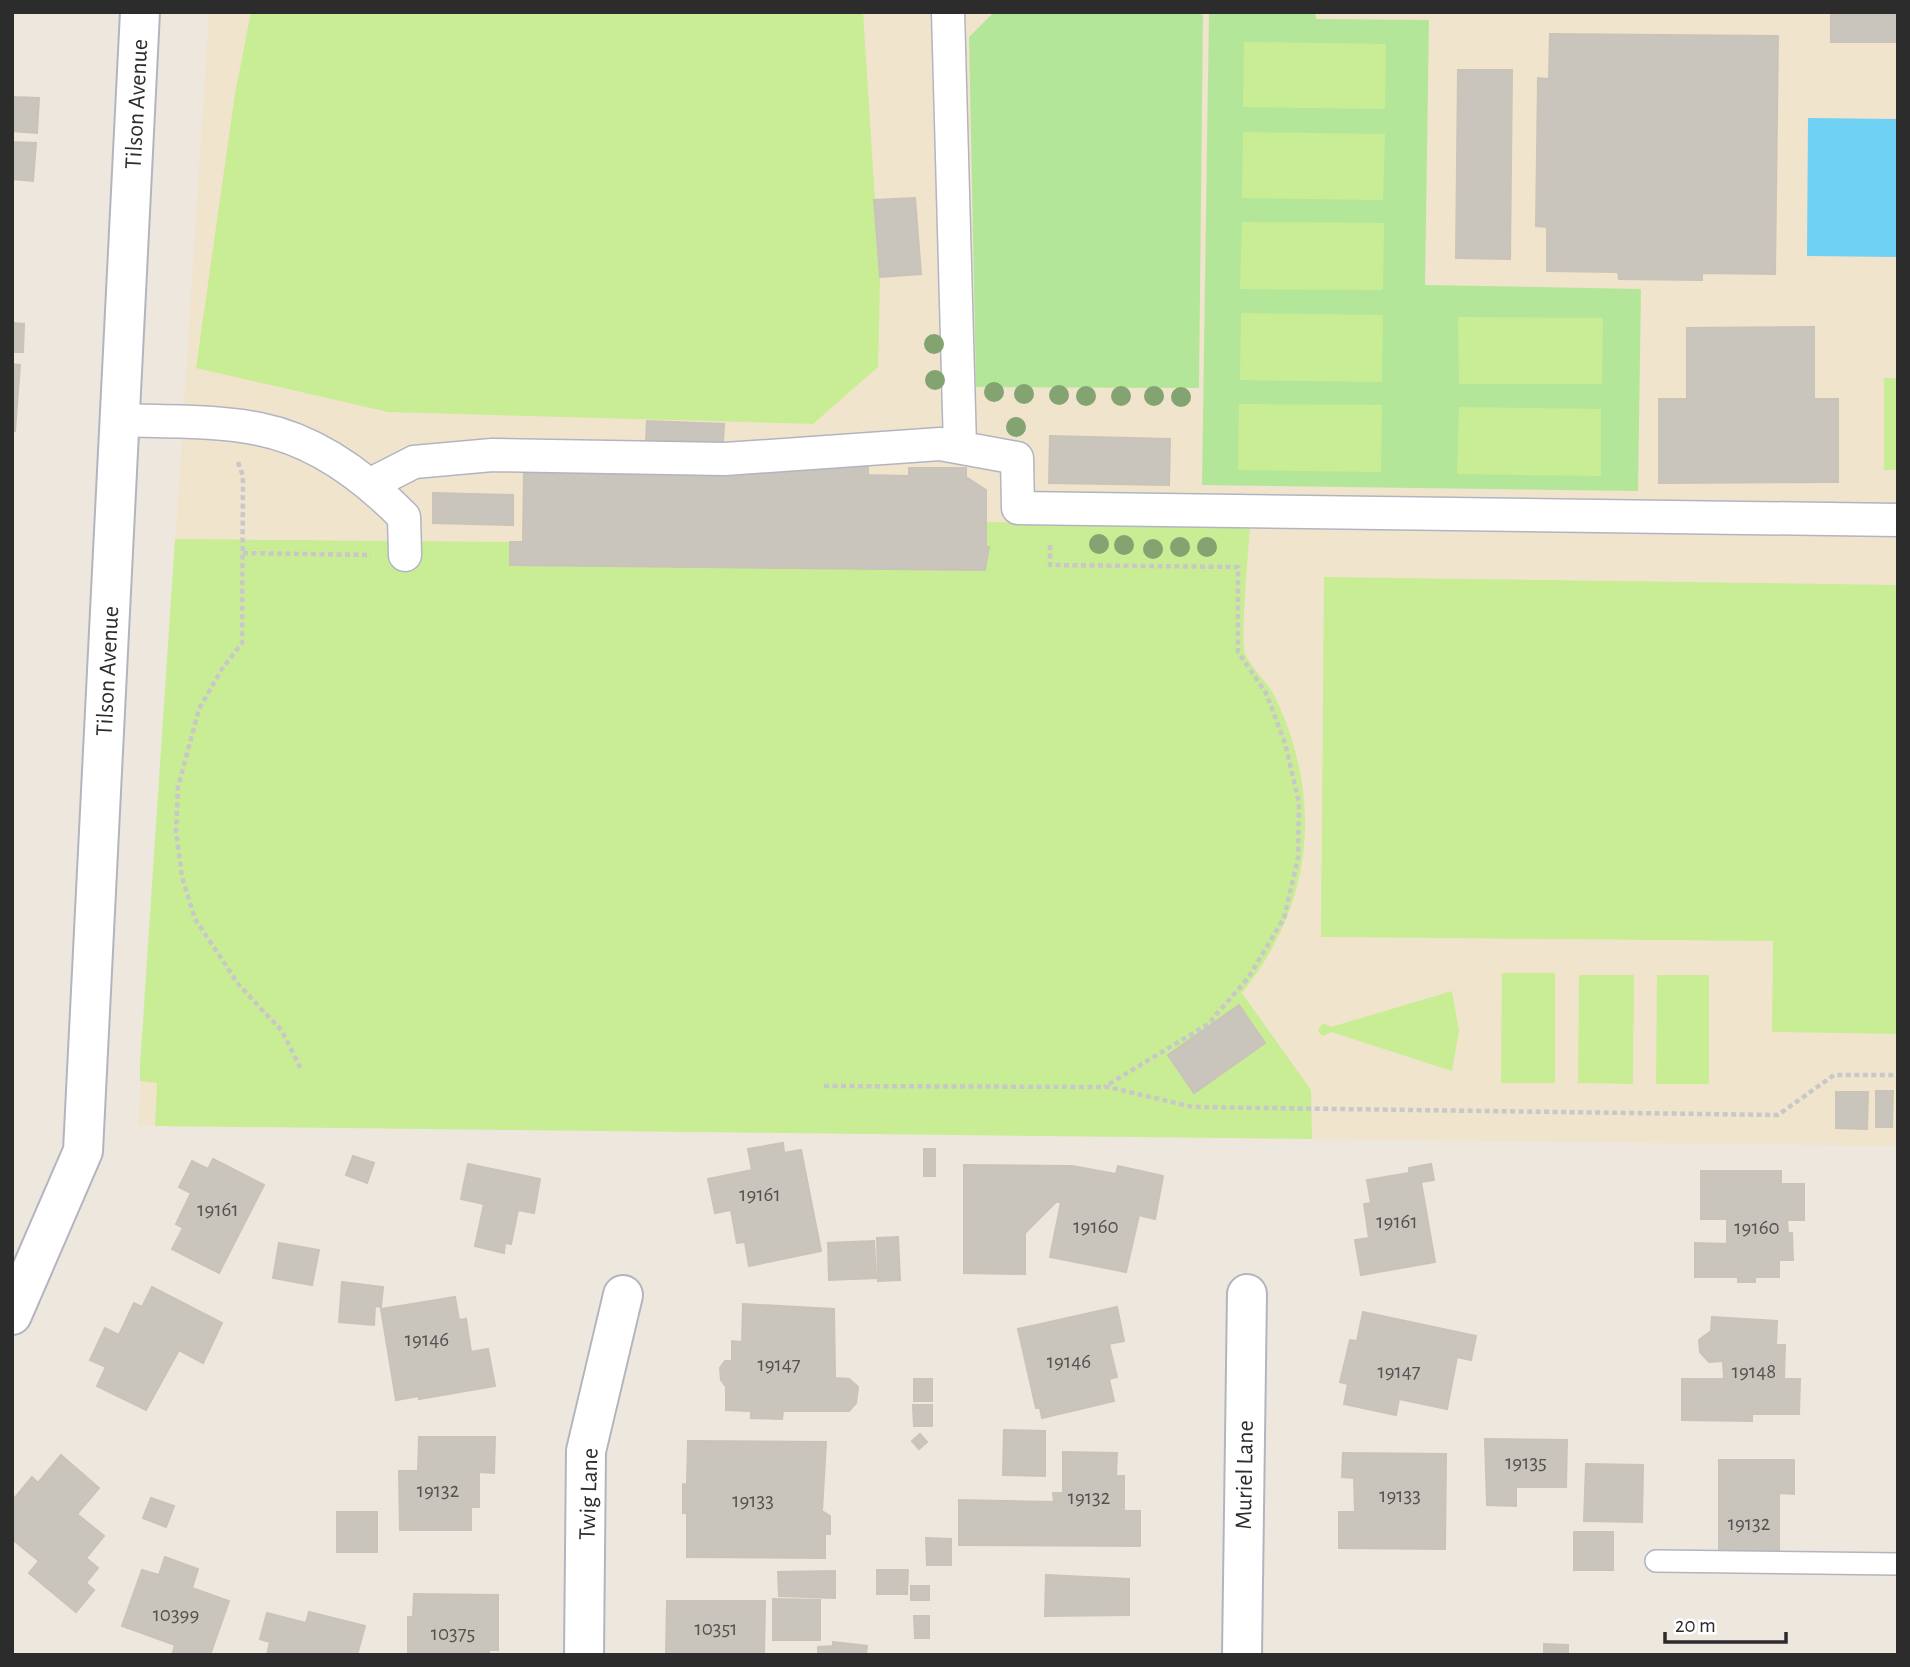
<svg xmlns="http://www.w3.org/2000/svg" width="1910" height="1667" font-family="'Alegreya Sans',sans-serif">
<style>
.education{fill:#f0e4cd}
.green{fill:#b4e699}
.pitch{fill:#c9ed95}
.water{fill:#6fd1f3}
.building{fill:#c9c5bd;stroke:#cac3b7;stroke-width:2}
.lines{fill:none;stroke-linecap:round;stroke-linejoin:round}
.service-casing{stroke:#b2b5c0;stroke-width:24}
.pedestrian-casing{stroke:#b2b5c0;stroke-width:35}
.minor-casing{stroke:#b2b5c0;stroke-width:42}
.path{stroke:#c8c8c8;stroke-width:4.5;stroke-dasharray:5 3.5;stroke-linecap:butt}
.service{stroke:#fff;stroke-width:21}
.pedestrian{stroke:#fff;stroke-width:32}
.minor{stroke:#fff;stroke-width:38}
.tree{fill:#83a471}
.labels{text-anchor:middle;stroke-width:6;stroke-linejoin:round;paint-order:stroke}
.number-label{font-size:21px;fill:#535250}
.street-label{font-size:24px;fill:#2c2c2c;stroke:#fff}
</style>
<rect width="100%" height="100%" fill="#eee7de"/>
<path class="education" d="M209,12H1898V1146L138,1125Z"/>
<path class="green" d="M994,12H1203L1199,388L976,387L969,37Z
M1209,12H1315L1316,19L1429,20L1425,285L1641,289L1638,491L1202,485Z"/>
<path class="pitch" d="M251,12H863L880,279L878,367L813,424L388,412L196,368L235,94Z
M1244,42L1386,44L1385,109L1243,107Z
M1243,132L1385,134L1383,200L1242,198Z
M1242,222L1384,223L1383,290L1240,289Z
M1241,313L1383,315L1382,382L1240,380Z
M1458,317L1603,318L1602,384H1459Z
M1884,378H1898V470H1884Z
M1239,404L1382,405L1381,472L1238,470Z
M1459,407L1601,409V476L1457,474Z
M766,465L868,466L869,475L908,476L909,468H966V477L986,490V522L1250,525C1249,544 1240,642 1245,653C1250,667 1268,682 1275,697C1324,800 1313,905 1242,993L1311,1090L1312,1139L155,1126L157,1083L140,1081V1066L175,539L522,542L524,473L710,474L711,472H766Z
M1324,577L1898,585V1034L1772,1032L1773,941L1321,937Z
M1502,973H1555V1083H1501Z
M1579,975H1634L1633,1084L1578,1083Z
M1657,975H1709V1084H1656Z
M1452,991L1459,1031L1452,1071L1331,1032L1323,1036L1320,1034L1318,1030L1323,1023L1331,1027Z"/>
<path class="water" d="M1808,118L1898,119V257L1807,256Z"/>
<path class="building" d="M1831,12H1898V42H1831Z
M1550,34L1778,36L1775,274L1702,273V280L1619,279L1618,272L1547,271V227L1536,226L1538,78L1549,79Z
M12,69L13,97L39,98L37,133L12,131Z
M1458,70H1512L1510,259L1456,258Z
M12,142L36,143L33,181L12,179Z
M915,198L921,274L880,277L874,200Z
M12,323L24,324L23,352H12Z
M1814,327V399H1838V482L1659,483V399H1687V328Z
M12,364L20,365L15,431L12,430Z
M647,421L724,424L723,442L646,441Z
M1050,436L1170,439L1169,485L1049,483Z
M766,465L868,466V475L909,476V468H966V477L986,490V547H989L985,570L510,565V542H523L524,473L711,474V472H767Z
M433,493L513,495V525L433,523Z
M1239,1005L1265,1043L1194,1093L1168,1055Z
M1876,1091H1893L1892,1127H1876Z
M1836,1092H1868L1867,1129L1836,1128Z
M783,1143L784,1153L801,1150L821,1251L749,1266L745,1242L737,1243L731,1210L715,1213L708,1179L752,1170L748,1149Z
M924,1149H935V1176H924Z
M353,1156L374,1163L367,1183L346,1175Z
M213,1159L264,1185L219,1273L172,1249L183,1228L176,1224L191,1193L179,1187L192,1161L208,1169Z
M468,1164L540,1179L534,1213L518,1210L511,1244L505,1243L504,1253L475,1246L484,1204L461,1199Z
M1431,1164L1434,1180L1421,1182L1435,1262L1361,1275L1355,1240L1369,1238L1364,1204L1371,1203L1367,1180L1409,1173V1168Z
M964,1165L1072,1166L1116,1174L1118,1166L1163,1176L1155,1219L1139,1215L1126,1272L1050,1257L1061,1202H1056L1025,1233V1274L964,1273Z
M1701,1171H1781V1184H1804V1220H1787L1788,1233H1792L1793,1260H1779V1277H1755V1282H1738V1277H1695V1243L1727,1244V1219H1701Z
M898,1237L900,1280L878,1281L877,1238Z
M874,1241L876,1278L829,1280L828,1243Z
M279,1243L319,1250L312,1285L273,1278Z
M342,1282L383,1287L381,1307L375,1306L374,1325L339,1322Z
M152,1287L222,1323L203,1363L179,1350L146,1410L97,1386L106,1367L90,1360L105,1328L119,1335L134,1303L142,1307Z
M455,1297L459,1320L466,1319L471,1352L488,1349L495,1386L419,1399V1396L396,1400L381,1309Z
M743,1304L834,1309L835,1378L849,1379L858,1387L856,1403L849,1411H783L782,1419L751,1418V1411L726,1410V1387L721,1380L720,1368L725,1361H732V1341L742,1342Z
M1117,1307L1124,1341L1109,1344L1117,1377L1109,1379L1114,1401L1042,1418L1040,1408H1036L1018,1329Z
M1363,1312L1476,1336L1471,1360L1457,1357L1447,1409L1399,1399L1396,1415L1344,1404L1348,1384L1340,1382L1350,1340L1357,1341Z
M1712,1317L1777,1321L1776,1345H1785L1784,1379H1800L1799,1414H1752V1421L1682,1420V1379H1724L1723,1361L1709,1362L1700,1352L1699,1340L1711,1331Z
M914,1379H932V1401H914Z
M913,1405H932V1426H914Z
M1004,1430L1045,1431V1476L1003,1475Z
M920,1434L927,1442L919,1449L912,1441Z
M419,1437H495L494,1473L479,1472V1507H471V1530H400L399,1471H418Z
M1485,1439L1567,1440L1566,1487H1516V1506L1487,1505Z
M688,1441L826,1442L822,1511L830,1516V1534H825V1558L687,1557V1513H683V1484L687,1485Z
M1063,1452L1117,1453L1116,1476H1124V1511H1140V1546L959,1545V1500L1054,1502L1053,1493H1063Z
M1343,1453L1446,1454L1445,1549L1339,1548V1512H1355L1354,1478L1342,1477Z
M61,1455L99,1488L77,1514L104,1536L86,1558L98,1568L86,1583L94,1590L76,1612L29,1573L39,1561L12,1539V1501L32,1477L38,1483Z
M1719,1460H1794V1494L1779,1493V1552H1719Z
M1586,1464L1643,1465L1642,1522L1584,1521Z
M151,1498L174,1506L166,1527L143,1518Z
M337,1512H377V1552H337Z
M1574,1532H1613V1570H1574Z
M926,1538L951,1539V1565H927Z
M165,1557L198,1569L192,1588L229,1601L210,1655H172L175,1645L122,1626L142,1570L159,1575Z
M877,1570H908L907,1594H877Z
M835,1571V1598L779,1596L778,1572Z
M1046,1575L1129,1579V1615L1045,1616Z
M911,1586H929V1600H911Z
M414,1594L498,1595V1650H489V1655H408V1617H413Z
M773,1599L820,1600V1640H773Z
M667,1601H765L764,1655H666Z
M309,1612L365,1626L357,1655H267L270,1642L260,1639L267,1613L306,1623Z
M914,1616H929V1638H915Z
M833,1642L867,1646L866,1655H818V1647L833,1646Z
M1544,1644L1568,1645V1655H1544Z"/>
<g class="lines">
<defs>
<path id="service" d="M1656,1561L1898,1564"/>
<path id="pedestrian" d="M948,12L960,447
M119,420C165,422 214,420 259,429C315,440 365,477 404,517L405,555
M371,484L414,462L492,455L725,459L940,444L1017,458L1018,508L1898,520"/>
<path id="minor" d="M12,1315L83,1151L140,12
M584,1655L586,1451L623,1295
M1242,1655L1247,1294"/>
</defs>
<use href="#service" class="service-casing"/>
<use href="#pedestrian" class="pedestrian-casing"/>
<use href="#minor" class="minor-casing"/>
<path class="path" d="M238,462L243,476L242,643L222,669L199,709L178,787L176,831L182,877L195,919L239,985L282,1031L302,1071
M1050,545V565L1238,567V652L1266,693L1285,743L1299,803L1298,858L1284,918L1248,978L1208,1024L1104,1087
M243,553L371,555
M824,1086L1108,1087L1193,1107L1778,1115L1834,1075H1898"/>
<use href="#service" class="service"/>
<use href="#pedestrian" class="pedestrian"/>
<use href="#minor" class="minor"/>
</g>
<g class="tree">
<circle cx="934" cy="344" r="10"/>
<circle cx="935" cy="380" r="10"/>
<circle cx="994" cy="392" r="10"/>
<circle cx="1024" cy="394" r="10"/>
<circle cx="1059" cy="395" r="10"/>
<circle cx="1086" cy="396" r="10"/>
<circle cx="1121" cy="396" r="10"/>
<circle cx="1154" cy="396" r="10"/>
<circle cx="1181" cy="397" r="10"/>
<circle cx="1016" cy="427" r="10"/>
<circle cx="1099" cy="544" r="10"/>
<circle cx="1124" cy="545" r="10"/>
<circle cx="1180" cy="547" r="10"/>
<circle cx="1207" cy="547" r="10"/>
<circle cx="1153" cy="549" r="10"/>
</g>
<g class="labels">
<g class="number-label">
<text x="760" y="1201">19161</text>
<text x="218" y="1216">19161</text>
<text x="1397" y="1228">19161</text>
<text x="1096" y="1233">19160</text>
<text x="1757" y="1234">19160</text>
<text x="427" y="1346">19146</text>
<text x="1069" y="1368">19146</text>
<text x="779" y="1371">19147</text>
<text x="1399" y="1378">19147</text>
<text x="1754" y="1378">19148</text>
<text x="1526" y="1469">19135</text>
<text x="438" y="1497">19132</text>
<text x="1400" y="1502">19133</text>
<text x="1089" y="1504">19132</text>
<text x="753" y="1507">19133</text>
<text x="1749" y="1530">19132</text>
<text x="176" y="1621">10399</text>
<text x="716" y="1635">10351</text>
<text x="453" y="1640">10375</text>
</g>
<g class="street-label">
<text transform="translate(136 104) rotate(-87)" y="8">Tilson Avenue</text>
<text transform="translate(107 671) rotate(-87)" y="8">Tilson Avenue</text>
<text transform="translate(1244 1475) rotate(-89)" y="8">Muriel Lane</text>
<text transform="translate(588 1494) rotate(-88)" y="8">Twig Lane</text>
</g>
</g>
<rect width="1910" height="1667" fill="none" stroke="#2c2c2c" stroke-width="28"/>
<path d="M1665 1632v10h121v-10" fill="none" stroke="#2c2c2c" stroke-width="3.5"/>
<text x="1675" y="1632" font-size="21" fill="#2c2c2c" stroke="#ffffff" stroke-width="5" paint-order="stroke">20 m</text>
</svg>
